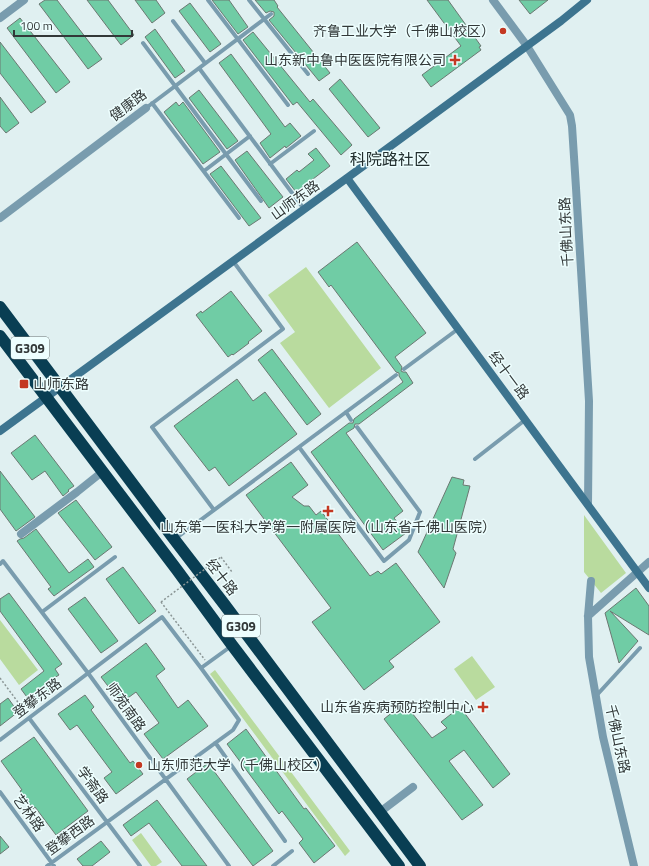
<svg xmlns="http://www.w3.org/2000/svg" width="649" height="866" font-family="'Titillium Web','Noto Sans SC',sans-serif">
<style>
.green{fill:#b9db9e}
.building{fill:#70cca5;stroke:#6b7872}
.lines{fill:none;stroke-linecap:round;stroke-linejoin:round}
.path{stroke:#8a9595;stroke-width:1.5;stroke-dasharray:2 2;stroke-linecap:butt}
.lane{stroke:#799cae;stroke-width:4}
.street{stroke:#799cae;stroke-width:8}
.secondary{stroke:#3d748f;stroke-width:8}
.highway{stroke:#093e53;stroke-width:12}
.path-bridge{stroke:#8a9595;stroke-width:1.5;stroke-dasharray:2 2;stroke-linecap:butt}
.poi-dot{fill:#c43822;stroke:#edfefe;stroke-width:1.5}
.labels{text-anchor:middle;stroke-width:3;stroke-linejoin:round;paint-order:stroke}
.shield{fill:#edfefe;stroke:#6a7373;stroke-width:1}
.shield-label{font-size:13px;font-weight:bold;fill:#323838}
.poi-label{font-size:14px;fill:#323838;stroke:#edfefe;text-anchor:end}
.street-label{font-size:14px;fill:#323838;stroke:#edfefe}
.quarter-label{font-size:16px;fill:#212e2e;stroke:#edfefe}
</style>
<rect width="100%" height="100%" fill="#e0f0f1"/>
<path class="green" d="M306,267L381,368L329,408L280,343L295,332L268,295Z
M584,515L626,573L601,593L584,572Z
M0,620L38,670L19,685L0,659Z
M472,656L495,687L476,700L454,669Z
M215,670L350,851L345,856L210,674Z
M141,833L162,862L156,866H151L132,840Z"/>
<path class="building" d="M45,0H57L102,59L88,69L39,4Z
M87,0H108L134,35L121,45Z
M135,0H156L165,13L152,23Z
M212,0H229L248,27L238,34Z
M255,0H274L278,6L277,7L330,73L319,81L269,20L274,16V12L270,11L266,13Z
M427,0H448L481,46L479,47L481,50L431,87L422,75L461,46Z
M519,0H548L530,14Z
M190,3L221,44L210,52L179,11Z
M20,18L70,82L56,93L7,28Z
M155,29L185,71L175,78L145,37Z
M253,32L310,102L313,99L352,145L341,155L297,102L293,105L243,40Z
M0,42L46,102L31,113L0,73Z
M231,54L285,127L290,123L301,136L286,148L285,146L270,158L260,143L271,134L219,63Z
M340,79L380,128L368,137L329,89Z
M199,90L238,141L227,149L189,98Z
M0,97L19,123L6,133L0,126Z
M176,102L179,106L183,102L220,152L203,164L164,112Z
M316,148L330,166L296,192L286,179L297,170L299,172L314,160L308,154Z
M247,151L283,197L269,208L235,160Z
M221,166L261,218L249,226L210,174Z
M357,242L426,333L395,357L402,367L401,371L403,372H406L413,383L359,424H355L354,428L346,433L403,511L394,518L406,533L383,550L311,452L349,423H353L354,419L403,382L399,376V373L396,372L331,285L329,287L318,272Z
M231,291L262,331L248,342L249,343L233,355L232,354L228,357L196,315L201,311L202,313Z
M272,349L321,414L307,425L258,360Z
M237,379L253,401L265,392L297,434L229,486L215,467L209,471L174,426Z
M35,435L74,486L68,490L69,491L63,496L45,471L32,480L11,453Z
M291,462L308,485L292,497L304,506H309L316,515L321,511L370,576L378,571L381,574L396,563L440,622L389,661L394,667L364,690L312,622L331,608L246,495Z
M0,471L35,517L16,531L0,509Z
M452,477L464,480L463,485L470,486L453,549L456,553L444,588L418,552Z
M76,500L112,547L95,560L58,513Z
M36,529L69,573L88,559L94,567L54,596L48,589L51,587L17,541L20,539L24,538Z
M123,567L156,611L139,624L106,579Z
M636,588L649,606V635L610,611L638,641L619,663L605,613Z
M9,593L62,664L55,669L59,675L54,678L58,684L32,704L21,689L44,671L0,611V599Z
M85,597L118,641L101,653L68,609Z
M146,643L165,669L156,676L178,708L188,700L208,726L163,759L144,734L159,723L136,692L121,703L101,677Z
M85,695L94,707L91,710L130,763L133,761L143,774L116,794L104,778L112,772L77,725L70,730L58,714Z
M8,698L18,712L0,726V704Z
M404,703L432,738L447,728L441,722L460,707L510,774L493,788L464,750L449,761L483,805L462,820L384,719Z
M246,729L304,809L306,808L335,846L314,863L299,843L303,839L282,811L279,814L227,744Z
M34,737L88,811L56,835L35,807L33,809L20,791L22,790L1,761Z
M208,763L273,851L253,866L187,779Z
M157,800L207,866H182L149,823L131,836L123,825Z
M0,836L9,847L0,854Z
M101,841L110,852L92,866H83L77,859Z"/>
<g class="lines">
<path class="path" d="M221,557L232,572
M161,602L205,660
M0,678L26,713"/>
<path class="lane" d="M208,0L288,105
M249,0L308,74
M173,21L205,63
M143,43L261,201
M199,68L304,209
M152,103L239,218
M146,108L271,14
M270,164L314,131
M204,171L250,136
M404,369L458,329
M346,412L351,420
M299,447L384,561L409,540L420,512L357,427
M475,459L525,420
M214,510L152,427L283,329L233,261
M175,539L396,375
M0,564L3,561L88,673L229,866
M42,612L115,557
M596,696L640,648
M29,718L140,866
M0,740L162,617L201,668L230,647
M215,743L217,745L285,841
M0,792L54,866
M47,866L233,730L239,720L201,668
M273,866L292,851"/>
<path class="street" d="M493,0L527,46L570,115L572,126L576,188L589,401L588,504
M0,18L24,0
M0,218L146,108
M21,534L77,492L102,472
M591,581L588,616L589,657L603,737L634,866
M588,616L649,562
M380,812L413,787"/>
<path class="secondary" d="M347,178L649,588
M0,431L347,178L561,21L587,0"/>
<path class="highway" d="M0,307L174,539L224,604L420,866
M0,336L177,570L232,645L399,866"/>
<path class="path-bridge" d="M161,602L221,557"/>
</g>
<g class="poi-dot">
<circle cx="503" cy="31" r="4"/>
<path d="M453 54h4v4h4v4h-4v4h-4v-4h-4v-4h4z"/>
<rect x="19" y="379" width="10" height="10" rx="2"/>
<path d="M326 505h4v4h4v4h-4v4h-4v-4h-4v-4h4z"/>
<path d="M481 701h4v4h4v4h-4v4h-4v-4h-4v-4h4z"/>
<circle cx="139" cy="765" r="4"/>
</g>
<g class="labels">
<g class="shield">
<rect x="11" y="337" width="38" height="22" rx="3"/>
<rect x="222" y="615" width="38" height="22" rx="3"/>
</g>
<g class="shield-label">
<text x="30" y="353">G309</text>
<text x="241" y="631">G309</text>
</g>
<g class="poi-label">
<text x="495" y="36">齐鲁工业大学（千佛山校区）</text>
<text x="446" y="65">山东新中鲁中医医院有限公司</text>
<text x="33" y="389" text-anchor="start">山师东路</text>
<text x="328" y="532" text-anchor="middle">山东第一医科大学第一附属医院（山东省千佛山医院）</text>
<text x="474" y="712">山东省疾病预防控制中心</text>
<text x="147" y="770" text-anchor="start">山东师范大学（千佛山校区）</text>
</g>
<g class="street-label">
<text transform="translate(128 105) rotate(-37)" y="5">健康路</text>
<text transform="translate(295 200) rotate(-36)" y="5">山师东路</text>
<text transform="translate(566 232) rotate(-93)" y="5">千佛山东路</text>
<text transform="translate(509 375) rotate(53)" y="5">经十一路</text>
<text transform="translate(222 577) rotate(52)" y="5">经十路</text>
<text transform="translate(37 698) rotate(-37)" y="5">登攀东路</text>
<text transform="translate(126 707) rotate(54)" y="5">师苑南路</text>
<text transform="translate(618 739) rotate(78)" y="5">千佛山东路</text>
<text transform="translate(93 785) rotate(54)" y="5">学斋路</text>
<text transform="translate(29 813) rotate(54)" y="5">艺林路</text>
<text transform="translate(70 835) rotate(-36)" y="5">登攀西路</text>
</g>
<g class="quarter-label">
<text x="390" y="165">科院路社区</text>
</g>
</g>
<path d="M14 30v6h118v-6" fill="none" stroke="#323838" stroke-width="2"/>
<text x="20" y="30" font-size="12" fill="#323838" stroke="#edfefe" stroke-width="3" paint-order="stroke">100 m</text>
</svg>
